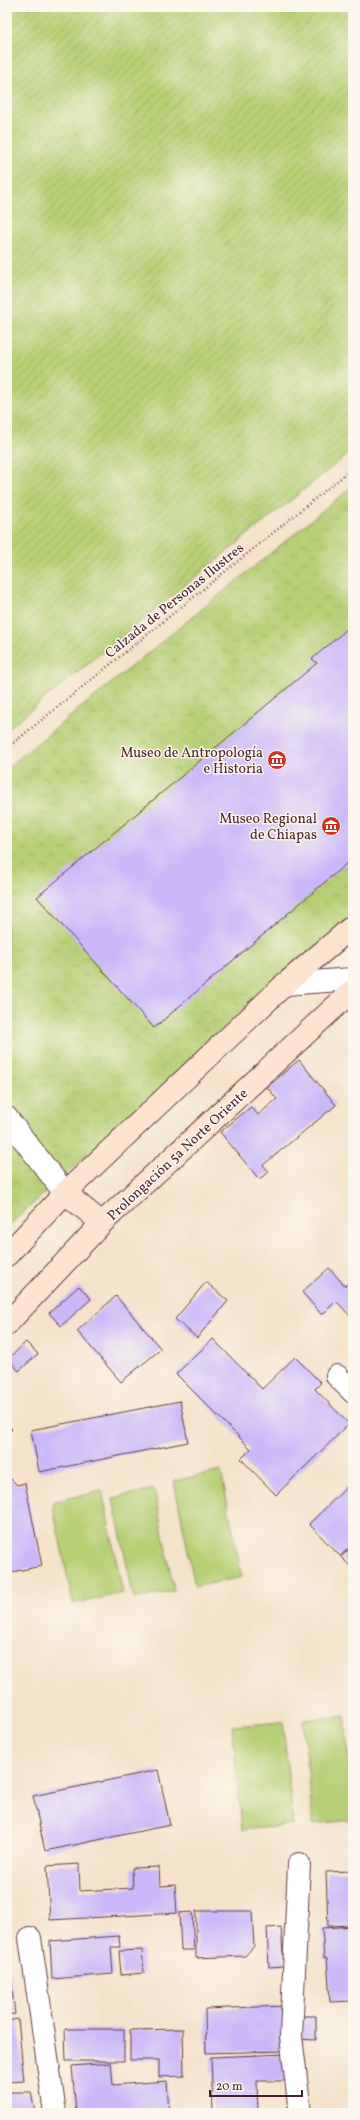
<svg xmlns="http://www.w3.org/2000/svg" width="360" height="2120" font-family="Vollkorn,serif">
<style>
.grass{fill:#b7cf74;stroke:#807750}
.park{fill:url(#park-crowns);stroke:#807750}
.garden{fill:url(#garden-furrows);stroke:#807750}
.building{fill:#cbb7f9}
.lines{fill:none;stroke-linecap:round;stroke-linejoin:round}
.pedestrian-casing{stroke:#643c43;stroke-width:24}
.minor-casing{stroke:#643c43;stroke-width:24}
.secondary-casing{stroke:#643c43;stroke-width:24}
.path{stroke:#643c43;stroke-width:2.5;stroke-dasharray:1 3;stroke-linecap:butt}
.pedestrian{stroke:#fff;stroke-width:22}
.minor{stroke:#fff;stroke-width:22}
.secondary{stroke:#fde4d1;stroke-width:22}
.labels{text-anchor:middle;stroke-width:3;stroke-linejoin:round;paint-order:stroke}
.street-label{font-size:14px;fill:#4a1f2b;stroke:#fbf7ec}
.poi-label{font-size:14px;fill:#4a1f2b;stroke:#fbf7ec;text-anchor:end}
</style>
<defs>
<pattern id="park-crowns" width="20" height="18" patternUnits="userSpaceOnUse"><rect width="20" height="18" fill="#b7cf74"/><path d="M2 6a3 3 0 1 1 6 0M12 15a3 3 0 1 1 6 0" fill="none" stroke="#9fb165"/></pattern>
<pattern id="garden-furrows" width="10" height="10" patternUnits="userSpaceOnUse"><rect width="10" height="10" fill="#b7cf74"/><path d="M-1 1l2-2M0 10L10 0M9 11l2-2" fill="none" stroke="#9fb165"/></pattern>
</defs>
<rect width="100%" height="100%" fill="#fbf7ec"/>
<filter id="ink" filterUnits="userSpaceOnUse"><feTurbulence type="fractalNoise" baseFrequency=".025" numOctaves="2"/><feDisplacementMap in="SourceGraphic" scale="8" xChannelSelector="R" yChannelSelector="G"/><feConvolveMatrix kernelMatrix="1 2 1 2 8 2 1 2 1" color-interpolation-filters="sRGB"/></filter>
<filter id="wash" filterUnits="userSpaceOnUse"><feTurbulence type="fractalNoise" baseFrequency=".012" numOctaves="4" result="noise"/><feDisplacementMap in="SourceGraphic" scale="16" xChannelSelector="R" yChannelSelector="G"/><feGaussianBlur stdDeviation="0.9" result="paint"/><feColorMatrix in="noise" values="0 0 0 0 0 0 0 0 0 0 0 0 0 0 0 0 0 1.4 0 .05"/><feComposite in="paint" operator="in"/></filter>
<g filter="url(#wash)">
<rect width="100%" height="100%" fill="#f5e2ca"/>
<path class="grass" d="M221,1471L242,1577L195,1587L174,1481Z
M154,1489L174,1591L134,1599L113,1498Z
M102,1491L123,1593L73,1604L52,1502Z
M345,1716L353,1820L313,1824L303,1720Z
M283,1722L293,1825L242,1830L232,1726Z"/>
<path class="park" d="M353,486V915L7,1227V768Z"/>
<path class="garden" d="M7,7H353V450L7,729Z"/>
<g id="blocks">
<path class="building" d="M353,624V858L154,1028L37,897L317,663L312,659Z
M299,1060L336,1105L263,1165L269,1172L259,1179L220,1132L251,1107L258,1115L277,1099L267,1087Z
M329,1268L345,1286L353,1279V1319L336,1301L322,1315L302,1292Z
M206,1282L228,1301L197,1338L175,1319Z
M79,1286L91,1299L61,1326L49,1313Z
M116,1296L161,1349L121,1382L77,1331Z
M213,1339L262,1389L295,1357L321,1383L315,1389L349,1424L276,1495L241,1459L251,1449L176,1374Z
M26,1342L38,1354L19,1371L8,1359Z
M180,1401L188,1442L39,1472L31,1430Z
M7,1425L12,1429L7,1435Z
M7,1475L17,1485L25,1483L42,1566L7,1573Z
M353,1481V1544L340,1556L309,1524Z
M353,1545V1569L341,1557Z
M158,1770L170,1825L45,1851L33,1796Z
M79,1864L80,1891L133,1888L132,1868L159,1867L160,1886L175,1885L177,1913L50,1920L47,1866Z
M353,1871V1925L328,1926L326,1872Z
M196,1911H252L254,1946L245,1956L196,1958Z
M192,1912L194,1950H181L179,1913Z
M353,1926V2001L330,2002L327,1958H324L322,1928Z
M281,1927L284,1966L269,1967L267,1928Z
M119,1936L120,1947H111L113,1974L52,1979L50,1941Z
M142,1950L144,1973L121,1975L119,1951Z
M7,1972H10L15,2014L7,2015Z
M284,2006L285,2051L206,2053L205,2009Z
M294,2016H316V2040L294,2039Z
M18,2019L24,2081L7,2082V2021Z
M65,2029H124V2061H66Z
M183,2029L184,2076L159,2077V2060H130V2030Z
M286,2054L287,2081H257L258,2113H213L211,2057Z
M111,2063L113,2085L167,2081L169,2113H76L72,2066Z
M7,2092H31L35,2113H7Z"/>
</g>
</g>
<g filter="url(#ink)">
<use href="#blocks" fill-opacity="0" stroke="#643c43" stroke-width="1"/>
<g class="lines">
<defs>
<path id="pedestrian" d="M7,1118L65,1193"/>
<path id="minor" d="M285,984L353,979
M337,1376L353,1392
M299,1864L291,2036L300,2113
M30,1938L55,2113"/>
<path id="secondary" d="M65,1193L102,1223
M7,1255L65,1193L285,984L353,926
M7,1324L102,1223L353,990"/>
</defs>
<use href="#pedestrian" class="pedestrian-casing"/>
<use href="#minor" class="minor-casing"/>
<use href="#secondary" class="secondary-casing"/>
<path class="path" d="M7,748L353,468"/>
<use href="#pedestrian" class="pedestrian"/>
<use href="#minor" class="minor"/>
<use href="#secondary" class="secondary"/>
</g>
</g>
<defs>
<symbol id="museum-disc" viewBox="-11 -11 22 22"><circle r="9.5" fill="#c8321e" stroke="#fbf7ec"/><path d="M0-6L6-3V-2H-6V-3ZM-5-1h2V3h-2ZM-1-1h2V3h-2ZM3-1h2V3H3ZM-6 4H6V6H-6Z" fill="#fff"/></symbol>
</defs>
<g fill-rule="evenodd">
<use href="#museum-disc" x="266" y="749" width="22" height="22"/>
<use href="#museum-disc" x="320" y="815" width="22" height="22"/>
</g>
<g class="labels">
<g class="street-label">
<text transform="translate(174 600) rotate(-39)" y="5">Calzada de Personas Ilustres</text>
<text transform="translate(177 1154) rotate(-43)" y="5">Prolongación 5a Norte Oriente</text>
</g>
<g class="poi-label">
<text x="263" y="757">Museo de Antropología<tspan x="263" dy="16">e Historia</tspan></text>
<text x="317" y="823">Museo Regional<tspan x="317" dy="16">de Chiapas</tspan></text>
</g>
</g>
<rect width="360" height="2120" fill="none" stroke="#fbf7ec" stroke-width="24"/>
<path d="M210 2090v6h92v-6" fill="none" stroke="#4a1f2b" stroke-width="2"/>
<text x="216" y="2090" font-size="12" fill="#4a1f2b" stroke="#fbf7ec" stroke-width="3" paint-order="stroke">20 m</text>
</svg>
